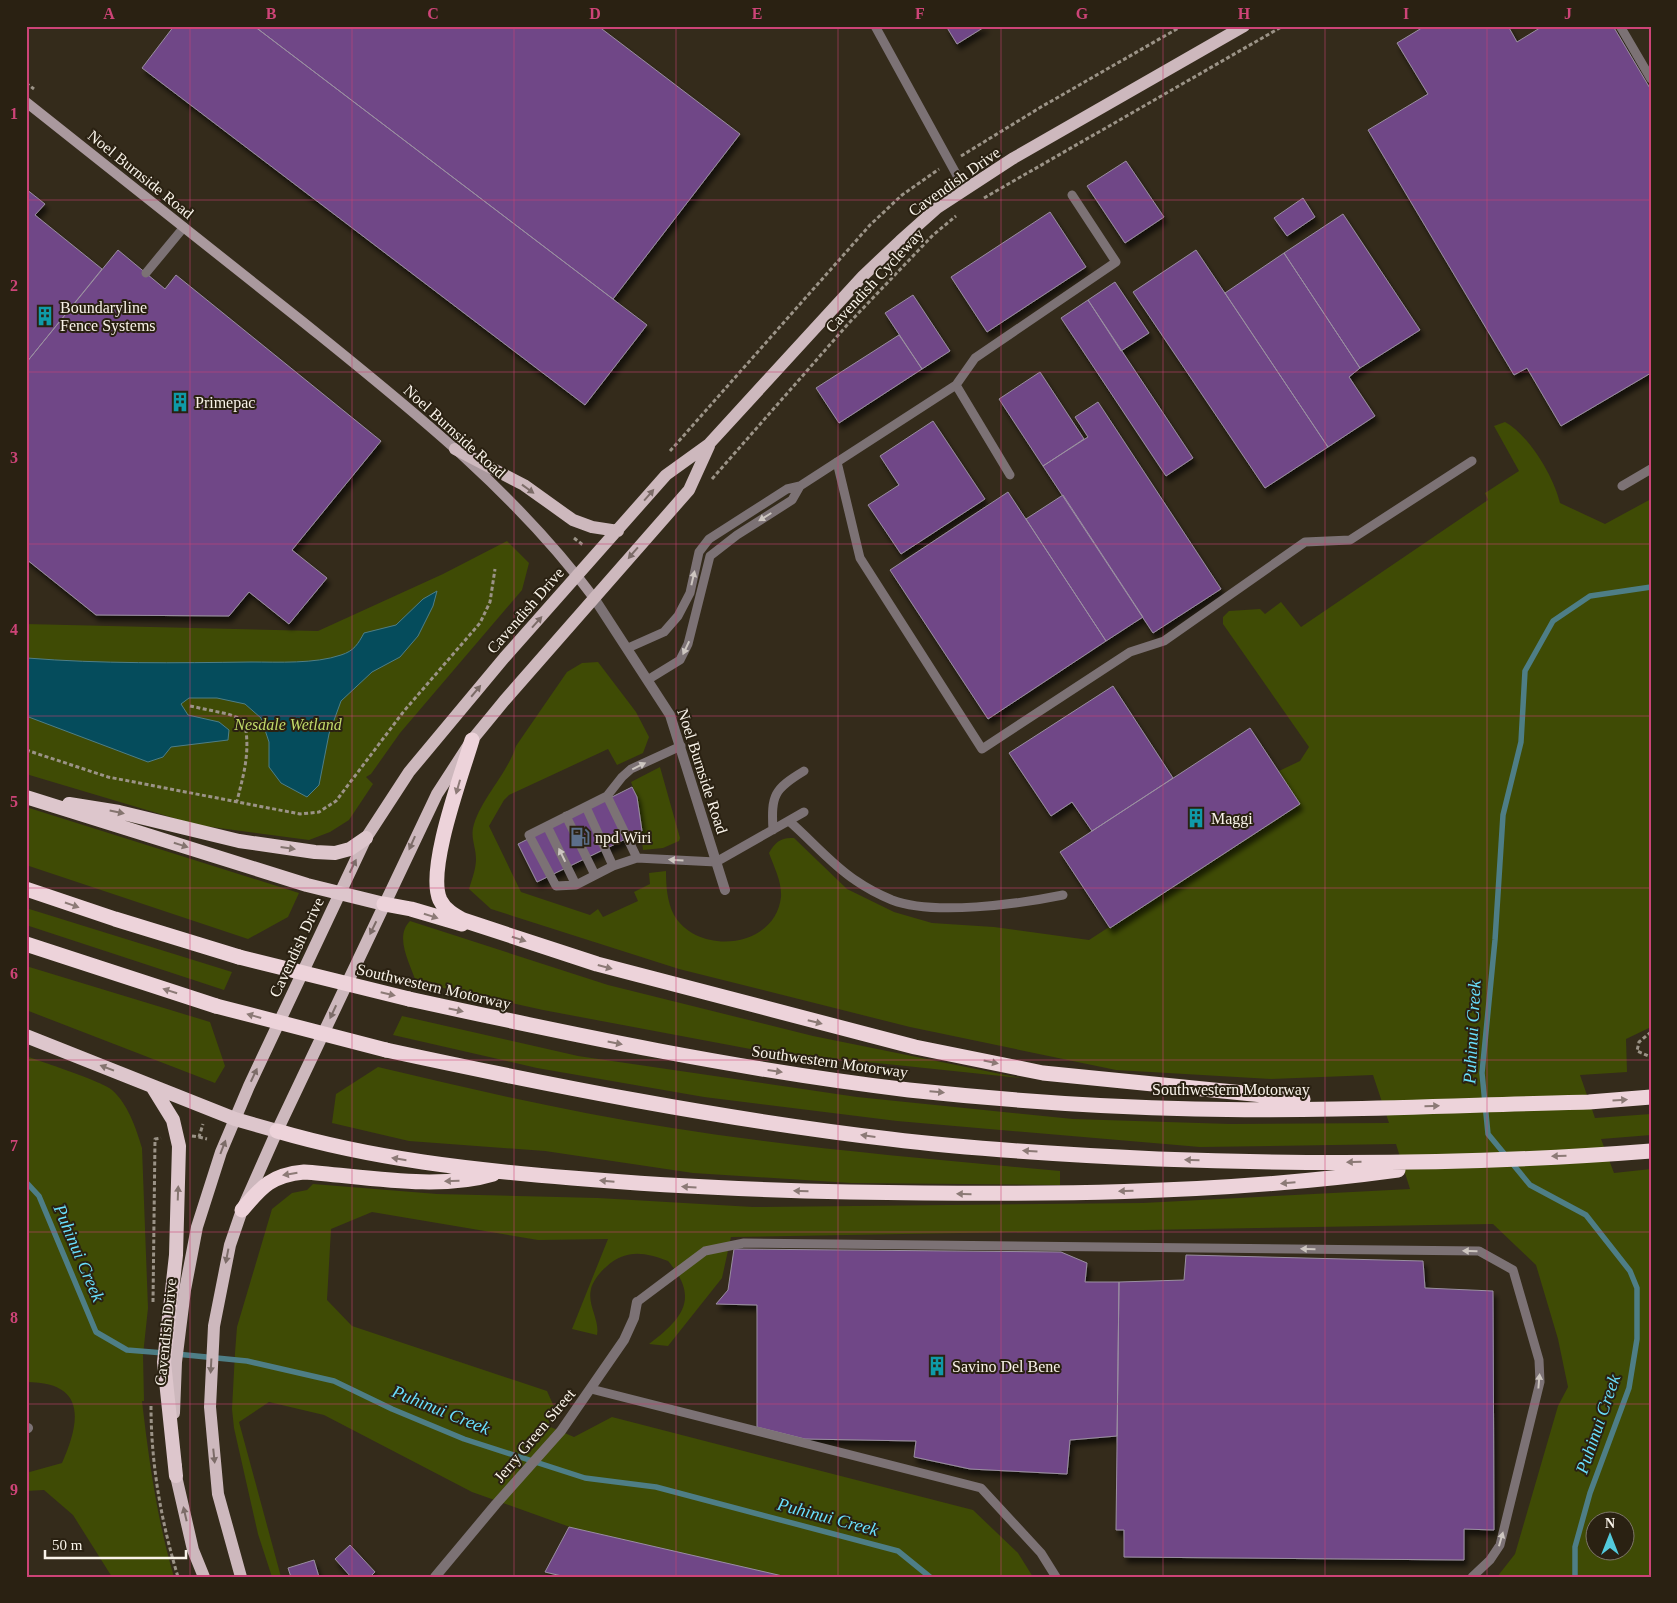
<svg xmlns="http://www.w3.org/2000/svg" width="1677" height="1603" font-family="Georgia,serif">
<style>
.green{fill:#3f4b05;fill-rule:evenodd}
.water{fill:#054c5c;stroke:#4e7e86}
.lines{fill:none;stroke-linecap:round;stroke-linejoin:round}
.stream{stroke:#4e7e86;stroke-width:5.5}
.building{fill:#704687;stroke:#9a8fa1;filter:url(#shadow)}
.path{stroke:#9b9387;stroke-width:3;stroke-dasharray:4 2.5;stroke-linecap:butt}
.service{stroke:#7c7275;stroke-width:9}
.minor{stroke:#7c7275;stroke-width:10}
.secondary{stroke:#aa999e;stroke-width:10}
.primary{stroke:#cdb8bd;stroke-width:12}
.trunk{stroke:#ddc6cc;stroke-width:14}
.motorway{stroke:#edd3da;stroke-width:15}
.motorway-bridge{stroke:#edd3da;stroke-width:15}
.oneway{fill:#7c6c68}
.oneway2{fill:#cdc6c0}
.oneway3{fill:#8c7a76}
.oneway4{fill:#84746f}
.grid{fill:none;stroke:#cd4477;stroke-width:1;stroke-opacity:0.55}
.labels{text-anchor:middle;stroke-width:4;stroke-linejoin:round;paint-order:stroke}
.street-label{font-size:16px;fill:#f9f3e9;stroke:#2a2112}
.poi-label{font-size:16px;fill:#f9f3e9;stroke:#2a2112;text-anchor:start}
.park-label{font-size:16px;font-style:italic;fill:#c2db6a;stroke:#2a2112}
.water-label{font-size:18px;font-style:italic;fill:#69dffd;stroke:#2a2112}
.neatline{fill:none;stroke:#cd4477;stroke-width:2}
.grid-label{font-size:16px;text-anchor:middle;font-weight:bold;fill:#cd4477}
</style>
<defs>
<filter id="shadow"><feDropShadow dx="3" dy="5.5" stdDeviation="2.5" flood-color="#0009"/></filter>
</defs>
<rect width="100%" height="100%" fill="#342b1b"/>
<path class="green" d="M1505,422C1529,435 1554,477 1560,503L1605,524L1651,499V1027L1626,1039L1627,1072L1580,1075L1595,1118L1651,1114V1135L1601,1139L1614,1173L1651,1169V1577H1497L1515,1554L1558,1406L1568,1387L1558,1339L1536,1265L1493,1224L731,1237L722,1278L668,1346L649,1344C683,1318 700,1298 668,1261C644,1252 626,1249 606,1267C600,1272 593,1281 591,1289C587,1305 600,1320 597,1335L572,1329L608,1239L538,1240L372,1212L331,1229L327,1300L352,1326L547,1391L555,1409L548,1426L574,1437L612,1417L973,1510L1018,1553L1033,1577H787L570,1527L472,1492L324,1415L269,1402L239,1422L281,1577H272L258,1534L234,1428L232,1409L235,1353L237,1327L272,1209L292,1193L307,1190L313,1184L437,1194L598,1198L753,1207L1143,1203L1410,1189L1396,1144L1200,1147L897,1121L704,1097L537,1068L393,1035L402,1016L578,1056L857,1097L1073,1119L1230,1124L1389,1123L1373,1075L1271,1079L1116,1070L910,1027L679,969L491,909L469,889C472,879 476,869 476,859C476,848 471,839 473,828C479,801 508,773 516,746L567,672L582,663L598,662L636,712L649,737L643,753L617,765L608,749L509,795L504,800L489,826L521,892L590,915L598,909L603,917L638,901L634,892L650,884L649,873L666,871C666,885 667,902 674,915C698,956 775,949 781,897C782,882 774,867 769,853C775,842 781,837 794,838L847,889L894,912L932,923L994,927L1089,940L1300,804L1279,771L1300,761L1309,747L1223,624V617L1229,611L1260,609L1265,614L1281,602L1301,627L1488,500L1485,493L1519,471L1494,426ZM1594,1520H1624V1550H1594Z
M507,541L529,563L522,590L400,733L371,774L366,777L373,784L349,820L330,832L309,840L197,825L26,774V624L318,631L443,574Z
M660,767L680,838L679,841L663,848L643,850L637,797L631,782Z
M26,807L299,893L288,917L248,939L26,865Z
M26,908L232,972L224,990L26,925Z
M410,921L608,985L813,1036L1021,1078L761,1051L543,1010L416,982C410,963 394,937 410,921Z
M26,966L210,1022L225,1066L215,1083L26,1010Z
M26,1056C42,1062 104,1082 112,1090C128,1104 136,1128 142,1148L148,1308L143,1355L144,1401H142C149,1461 157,1519 174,1577H112L73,1515L44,1490L26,1491V1473L62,1463C81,1420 86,1382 26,1382Z
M378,1067C474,1090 570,1112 666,1127C797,1148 929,1159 1060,1171V1185L851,1183L693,1173L545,1151L409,1141L332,1123L336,1094Z"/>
<path class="water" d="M437,591L433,606L418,636L400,657L372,672L341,701L329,734L319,785L307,797L281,783L269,767V742L261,718L245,704L217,698H189L181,704L188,715L219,722L229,730L228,740L171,747L163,757L148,762L26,716L27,658C101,664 176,663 251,662C278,662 315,664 341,655C354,651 358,644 364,633L396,625L423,599Z"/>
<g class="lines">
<path class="stream" d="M26,1182L39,1196L96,1332L127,1350L164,1353
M176,1354L247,1361L334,1381L392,1409L464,1439L585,1478L656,1487L898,1551L930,1577
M1575,1577V1547L1590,1493L1629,1388L1637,1339V1288L1630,1271L1586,1215L1530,1185L1488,1134L1482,1073L1495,940L1503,815L1521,742L1525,671L1553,621L1590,596L1651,587"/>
</g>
<path class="building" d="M174,26H254L647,325L585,405L142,68Z
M254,26H598L740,134L613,299Z
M946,26H986L957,44Z
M1425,26H1508L1517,42L1543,26H1613L1651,90V373L1561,426L1527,368L1514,375L1368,130L1428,94L1397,43Z
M1126,161L1164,217L1125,243L1087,186Z
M26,189L45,204L35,215L102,269L26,363Z
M1303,198L1315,217L1287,236L1274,218Z
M1050,212L1086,267L987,332L951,277Z
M1343,214L1420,330L1360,368L1284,253Z
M118,250L165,289L176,275L381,441L292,550L327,578L289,624L249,592L229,616L96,615L26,559V363Z
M1196,250L1328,447L1265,488L1133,292Z
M1284,253L1360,368L1349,377L1375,416L1328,447L1225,293Z
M1115,282L1149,333L1121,351L1088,300Z
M913,295L950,351L922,369L885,313Z
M1088,300L1193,458L1166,476L1061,318Z
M899,335L922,369L839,423L816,388Z
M1040,372L1084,439L1043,466L999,399Z
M1098,402L1221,589L1153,633L1043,466L1088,437L1075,417Z
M933,421L985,499L901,554L868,505L899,485L880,456Z
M1008,492L1106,641L988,719L890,570Z
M1063,495L1143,617L1106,641L1026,519Z
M1113,686L1173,778L1092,831L1072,802L1051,816L1009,753Z
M1250,728L1300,804L1110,928L1060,852Z
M632,787L637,797L642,831L537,882L518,844Z
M734,1249L1061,1252L1087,1263L1085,1282H1119L1117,1436L1070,1440L1067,1474L970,1469L914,1457L916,1441L805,1439L757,1427V1305L716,1304L728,1290Z
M1186,1255L1423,1261L1425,1288L1493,1291L1494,1530L1464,1529V1560L1124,1557V1530H1116L1119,1282L1184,1280Z
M569,1527L787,1577H566L545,1572Z
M350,1545L375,1572L370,1577H351L335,1559Z
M314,1560L319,1577H291L288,1568Z"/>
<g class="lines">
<path class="path" d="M26,83L34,89
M961,156L1041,107L1182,26
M984,198L1283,26
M670,451L870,225L902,195L939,169
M712,479L848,324L933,235L956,216
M574,538L583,545
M190,706L228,714L244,720C251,750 244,773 237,801
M26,750L108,777L300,814L319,812L336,801L404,711L480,623L490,602L495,569
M1651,1032L1639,1042L1637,1051L1651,1057
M192,1136L199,1137L203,1124
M199,1137L207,1139
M153,1302L155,1139L161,1138
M151,1406C151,1464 161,1521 178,1577"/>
<path class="service" d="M875,26L965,190
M1620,26L1651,79
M146,273L184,227
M956,385L1010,475
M837,462L860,558L982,749L1130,652L1164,641L1305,542L1350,540L1472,461
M1622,486L1651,469
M628,648L664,632L678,616L690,593L699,552L709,539L787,489L800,486L956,385L975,358L1116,262L1072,195
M649,679L680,660L688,644L710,556L737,535L792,500L800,486
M681,746L631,769L622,777L607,796L529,835L556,886L576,885L613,866L637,858L716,862L804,812
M607,796L637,858
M586,807L613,866
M566,816L595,875
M789,821C810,839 832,865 855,880C865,887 880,895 892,900C933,916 1019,904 1063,895
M547,826L576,885
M773,830C771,795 774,789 804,771
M637,1302L705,1251L744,1243L1479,1251L1513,1270L1539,1360L1540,1382L1500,1545L1490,1560L1472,1577
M591,1389L981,1488L1041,1553L1056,1577"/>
<path class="minor" d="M594,598L670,715L725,890
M26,1429L28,1428
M435,1577L496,1504L561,1431L624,1340L634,1318L637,1302"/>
<path class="secondary" d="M26,102C119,175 211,249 303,322C407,406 514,490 594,598"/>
<path class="primary" d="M455,449L524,485L573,520L592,527L618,531
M174,1413L176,1362L185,1290L197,1227L221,1152L249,1086L366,838L409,772L504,658L666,475L709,444L863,276L900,241L937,208L1012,159L1244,26
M176,1466V1476L193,1550L204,1577
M241,1577L218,1494L210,1407L214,1326L230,1245L242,1210L277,1131L437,794L472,740L504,701L689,490L709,446"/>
<path class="trunk" d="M26,797L307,885L384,904
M69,804L119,812L239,841L315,852L335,853L350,849L366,838
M26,1036L235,1119L277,1131
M152,1086L173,1120L179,1146L176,1255L164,1362L176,1476"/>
<path class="motorway" d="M472,740C462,774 426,870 440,900C445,910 454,915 463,920L597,964L915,1047L1043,1073L1303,1099
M26,889L115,919L239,957
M384,904L411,909L462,924
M26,944L216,1006
M409,999C574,1035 740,1070 909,1090C1003,1100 1100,1107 1195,1109C1326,1112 1458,1105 1589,1102L1651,1097
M386,1050C553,1086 720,1119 890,1139C979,1150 1069,1155 1158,1159C1322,1165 1487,1164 1651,1151
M277,1131C373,1159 472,1170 572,1178C665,1186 757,1190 850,1192C1033,1195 1216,1195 1398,1170
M242,1210C262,1186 272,1175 304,1172C362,1176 437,1191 493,1174"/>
<path class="motorway-bridge" d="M239,957L409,999
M216,1006L386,1050"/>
</g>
<defs><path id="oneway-solid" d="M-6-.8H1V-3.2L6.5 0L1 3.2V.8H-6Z" transform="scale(1.25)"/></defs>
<g class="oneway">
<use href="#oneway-solid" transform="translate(528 489) rotate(36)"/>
<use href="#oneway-solid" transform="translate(649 495) rotate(-49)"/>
<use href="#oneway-solid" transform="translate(633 553) rotate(131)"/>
<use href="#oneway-solid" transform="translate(537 622) rotate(-48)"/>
<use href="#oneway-solid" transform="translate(476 691) rotate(-50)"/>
<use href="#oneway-solid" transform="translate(412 843) rotate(114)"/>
<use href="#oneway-solid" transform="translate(353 866) rotate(-64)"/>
<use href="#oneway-solid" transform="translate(373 928) rotate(116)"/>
<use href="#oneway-solid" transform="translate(333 1012) rotate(115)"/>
<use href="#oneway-solid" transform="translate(254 1075) rotate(-65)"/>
<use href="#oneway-solid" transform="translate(223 1147) rotate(-69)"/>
<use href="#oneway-solid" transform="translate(227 1256) rotate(101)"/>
<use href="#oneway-solid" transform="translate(211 1366) rotate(93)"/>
<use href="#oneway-solid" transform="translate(214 1456) rotate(84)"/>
<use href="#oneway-solid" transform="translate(185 1514) rotate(-103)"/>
</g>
<g class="oneway2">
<use href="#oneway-solid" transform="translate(765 517) rotate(148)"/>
<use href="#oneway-solid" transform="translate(693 578) rotate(-77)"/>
<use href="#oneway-solid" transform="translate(686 648) rotate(115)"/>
<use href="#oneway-solid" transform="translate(639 766) rotate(-26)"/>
<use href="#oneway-solid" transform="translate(562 855) rotate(-116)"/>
<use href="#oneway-solid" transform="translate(676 860) rotate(-177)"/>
<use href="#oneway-solid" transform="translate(1308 1249) rotate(-179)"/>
<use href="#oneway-solid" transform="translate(1470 1251) rotate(-179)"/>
<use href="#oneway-solid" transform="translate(1539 1381) rotate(-85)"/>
<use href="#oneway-solid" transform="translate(1501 1539) rotate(-74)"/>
</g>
<g class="oneway3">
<use href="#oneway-solid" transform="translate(458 787) rotate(106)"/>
<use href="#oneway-solid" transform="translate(72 905) rotate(19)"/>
<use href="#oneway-solid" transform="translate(431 916) rotate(18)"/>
<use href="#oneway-solid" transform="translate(519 939) rotate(18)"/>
<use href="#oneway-solid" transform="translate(605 967) rotate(15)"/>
<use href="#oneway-solid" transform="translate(170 991) rotate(-162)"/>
<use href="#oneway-solid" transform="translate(388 994) rotate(13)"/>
<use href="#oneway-solid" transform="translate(456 1010) rotate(12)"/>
<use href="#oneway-solid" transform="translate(254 1016) rotate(-164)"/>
<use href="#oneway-solid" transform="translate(815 1022) rotate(14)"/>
<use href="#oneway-solid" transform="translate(615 1043) rotate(11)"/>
<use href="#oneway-solid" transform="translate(991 1062) rotate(12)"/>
<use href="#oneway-solid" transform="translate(775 1071) rotate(8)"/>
<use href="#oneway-solid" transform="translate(937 1092) rotate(5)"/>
<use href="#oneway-solid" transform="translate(1620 1100) rotate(-4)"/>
<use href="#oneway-solid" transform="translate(1432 1106) rotate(-1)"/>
<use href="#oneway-solid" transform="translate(868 1136) rotate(-172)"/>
<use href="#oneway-solid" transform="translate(1030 1151) rotate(-176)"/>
<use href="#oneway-solid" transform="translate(1559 1156) rotate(178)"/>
<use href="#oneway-solid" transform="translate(399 1159) rotate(-171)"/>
<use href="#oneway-solid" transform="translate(1192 1160) rotate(-178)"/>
<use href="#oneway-solid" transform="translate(1354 1162) rotate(179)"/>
<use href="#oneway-solid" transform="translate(290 1174) rotate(171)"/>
<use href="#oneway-solid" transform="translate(452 1181) rotate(178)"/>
<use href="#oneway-solid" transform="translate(607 1181) rotate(-175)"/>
<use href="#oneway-solid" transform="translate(1288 1183) rotate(175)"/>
<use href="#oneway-solid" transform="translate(689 1187) rotate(-177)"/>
<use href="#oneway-solid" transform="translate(801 1191) rotate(-178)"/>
<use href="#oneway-solid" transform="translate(1126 1191) rotate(178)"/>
<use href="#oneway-solid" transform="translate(964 1194) rotate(-179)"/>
</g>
<g class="oneway4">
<use href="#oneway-solid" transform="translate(117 812) rotate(12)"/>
<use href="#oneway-solid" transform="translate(181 845) rotate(17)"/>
<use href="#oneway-solid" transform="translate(288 848) rotate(8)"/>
<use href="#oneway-solid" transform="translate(107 1068) rotate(-159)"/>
<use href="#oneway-solid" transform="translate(178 1193) rotate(-88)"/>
</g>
<path class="grid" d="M190,26V1577M352,26V1577M514,26V1577M676,26V1577M838,26V1577M1001,26V1577M1163,26V1577M1325,26V1577M1487,26V1577M26,200H1651M26,372H1651M26,544H1651M26,716H1651M26,888H1651M26,1060H1651M26,1232H1651M26,1404H1651"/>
<defs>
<symbol id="building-bare" viewBox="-9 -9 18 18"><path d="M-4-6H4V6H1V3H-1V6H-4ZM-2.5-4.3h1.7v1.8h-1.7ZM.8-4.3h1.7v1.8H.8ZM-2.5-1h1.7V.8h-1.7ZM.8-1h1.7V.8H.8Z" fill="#0f9aa8" stroke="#2a2112" stroke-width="2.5" paint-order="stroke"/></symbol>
<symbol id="fuel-bare" viewBox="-9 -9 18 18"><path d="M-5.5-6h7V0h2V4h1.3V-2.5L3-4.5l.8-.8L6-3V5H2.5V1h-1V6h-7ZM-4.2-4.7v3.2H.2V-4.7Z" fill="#5c6f8a" stroke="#2a2112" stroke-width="2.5" paint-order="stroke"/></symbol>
</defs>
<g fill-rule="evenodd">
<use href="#building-bare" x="31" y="302" width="28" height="28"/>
<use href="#building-bare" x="166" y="388" width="28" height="28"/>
<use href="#building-bare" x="1182" y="804" width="28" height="28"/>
<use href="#fuel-bare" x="566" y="823" width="28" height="28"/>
<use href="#building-bare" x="923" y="1352" width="28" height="28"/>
</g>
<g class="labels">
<g class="street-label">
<text transform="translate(141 174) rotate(39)" y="6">Noel Burnside Road</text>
<text transform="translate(954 181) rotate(-35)" y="6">Cavendish Drive</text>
<text transform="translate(874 280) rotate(-47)" y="6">Cavendish Cycleway</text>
<text transform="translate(455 431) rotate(42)" y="6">Noel Burnside Road</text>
<text transform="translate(525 610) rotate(-49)" y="6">Cavendish Drive</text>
<text transform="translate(703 771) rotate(72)" y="6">Noel Burnside Road</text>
<text transform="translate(296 947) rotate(-65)" y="6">Cavendish Drive</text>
<text transform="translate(434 986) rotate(13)" y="6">Southwestern Motorway</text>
<text transform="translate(830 1061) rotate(8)" y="6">Southwestern Motorway</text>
<text x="1231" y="1095">Southwestern Motorway</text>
<text transform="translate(165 1332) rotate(-84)" y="6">Cavendish Drive</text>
<text transform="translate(534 1435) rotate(-50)" y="6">Jerry Green Street</text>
</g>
<g class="poi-label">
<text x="60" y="313">Boundaryline<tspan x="60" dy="18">Fence Systems</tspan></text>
<text x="195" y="408">Primepac</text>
<text x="1211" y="824">Maggi</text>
<text x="595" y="843">npd Wiri</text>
<text x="952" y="1372">Savino Del Bene</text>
</g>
<g class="park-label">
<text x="288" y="730">Nesdale Wetland</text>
</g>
<g class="water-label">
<text transform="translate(1472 1032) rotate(-87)" y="6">Puhinui Creek</text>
<text transform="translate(79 1253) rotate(67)" y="6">Puhinui Creek</text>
<text transform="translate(441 1410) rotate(22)" y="6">Puhinui Creek</text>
<text transform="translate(1598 1424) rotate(-71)" y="6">Puhinui Creek</text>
<text transform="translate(828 1517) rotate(15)" y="6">Puhinui Creek</text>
</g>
</g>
<rect width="1677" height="1603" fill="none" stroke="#2a2112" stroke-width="55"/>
<g transform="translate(1610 1536)"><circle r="24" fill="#2a2112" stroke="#7d7568"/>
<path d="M0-4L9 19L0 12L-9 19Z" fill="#53cadc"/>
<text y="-8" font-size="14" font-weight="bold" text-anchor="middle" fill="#f9f3e9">N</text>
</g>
<path d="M45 1550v8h141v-8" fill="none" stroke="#f9f3e9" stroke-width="2.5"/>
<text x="52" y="1550" font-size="15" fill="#f9f3e9" stroke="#2a2112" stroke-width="4" paint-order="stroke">50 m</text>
<rect x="28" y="28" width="1622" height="1548" class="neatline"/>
<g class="grid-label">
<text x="109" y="19">A</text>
<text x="271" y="19">B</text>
<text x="433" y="19">C</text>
<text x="595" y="19">D</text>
<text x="757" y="19">E</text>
<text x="920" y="19">F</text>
<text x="1082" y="19">G</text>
<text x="1244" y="19">H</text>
<text x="1406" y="19">I</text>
<text x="1568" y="19">J</text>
<text x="14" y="119">1</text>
<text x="14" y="291">2</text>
<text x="14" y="463">3</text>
<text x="14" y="635">4</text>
<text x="14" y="807">5</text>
<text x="14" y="979">6</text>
<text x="14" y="1151">7</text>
<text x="14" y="1323">8</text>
<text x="14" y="1495">9</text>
</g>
</svg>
